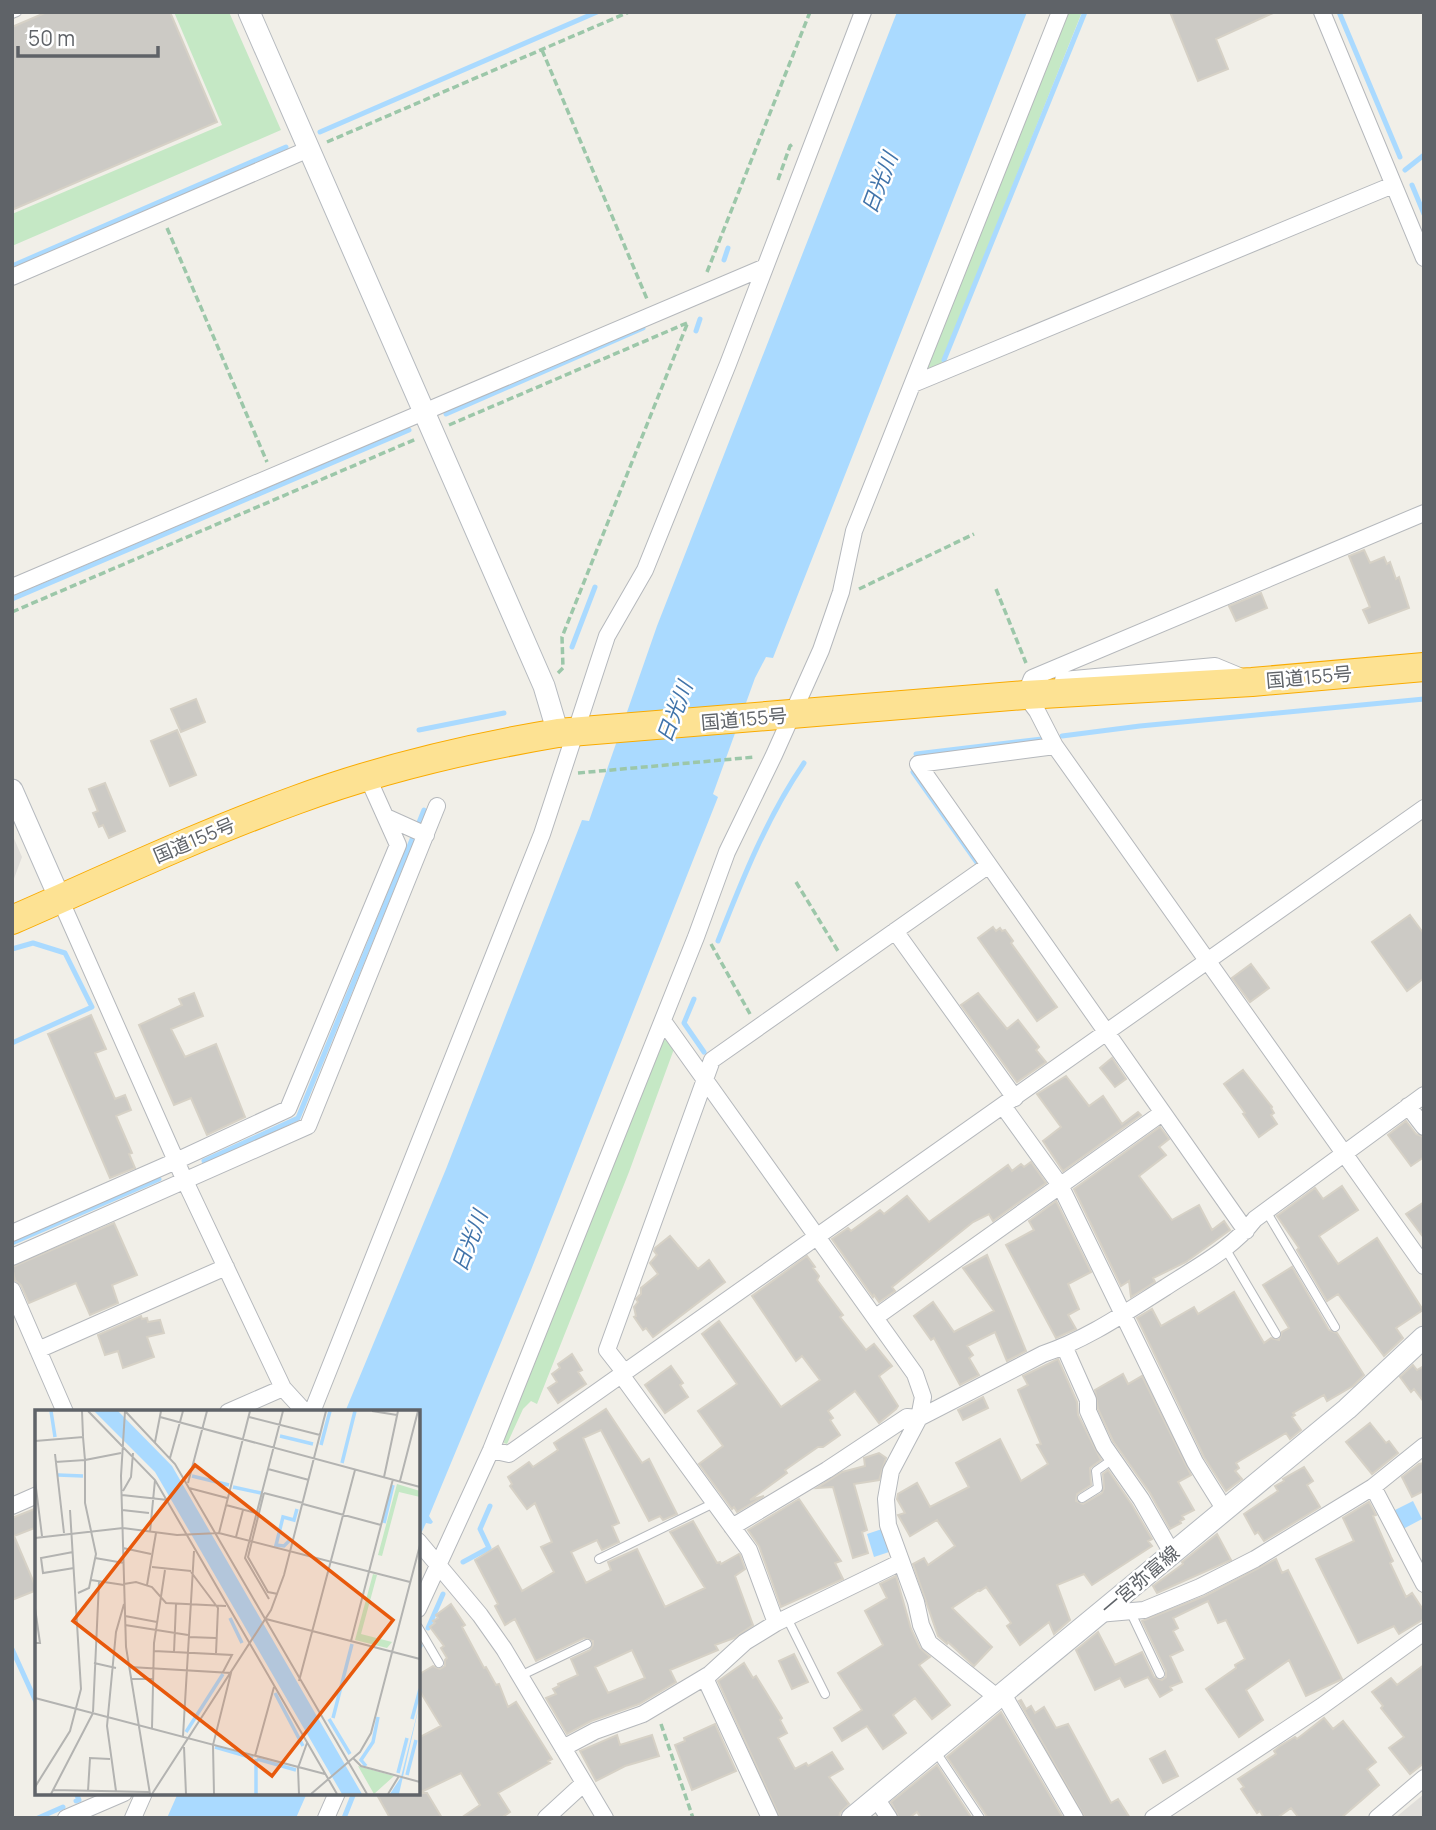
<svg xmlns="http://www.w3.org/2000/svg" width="1436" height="1830" font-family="Manrope,'Noto Sans JP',sans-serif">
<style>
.industrial{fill:#e0deda}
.green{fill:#c5e8c5}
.water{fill:#aadaff}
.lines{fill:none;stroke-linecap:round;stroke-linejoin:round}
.stream{stroke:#aadaff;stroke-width:5}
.building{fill:#cccac5;stroke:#d6d1c6;stroke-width:2;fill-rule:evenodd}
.lane-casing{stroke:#b5b8bc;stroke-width:10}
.street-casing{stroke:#b5b8bc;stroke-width:18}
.secondary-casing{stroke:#b6babf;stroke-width:23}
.highway-casing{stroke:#f9ab00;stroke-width:30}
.path{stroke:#9cc7a9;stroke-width:3.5;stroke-dasharray:7 3.5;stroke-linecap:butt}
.lane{stroke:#fff;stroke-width:8}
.street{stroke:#fff;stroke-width:16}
.secondary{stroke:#fff;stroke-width:21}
.highway{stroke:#fde293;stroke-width:28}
.labels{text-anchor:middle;stroke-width:5;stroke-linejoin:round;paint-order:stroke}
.street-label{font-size:19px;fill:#5f6368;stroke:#fff}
.water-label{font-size:21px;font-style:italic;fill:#4174aa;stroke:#fff}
.inset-river{fill:none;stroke:#aadaff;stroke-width:3.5}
.inset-road{fill:none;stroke:#b3b3b1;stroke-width:2}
.view{fill:#e8590c;fill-opacity:0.15;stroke:#e8590c;stroke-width:3.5}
.inset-edge{fill:none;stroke:#5f6368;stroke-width:3.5}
</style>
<rect width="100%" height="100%" fill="#f1efe8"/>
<path class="industrial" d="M12,834L22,857L12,884Z
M1424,1794V1818H1395Z"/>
<path class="green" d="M174,12H229L281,130L12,246V214L222,125Z
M1067,12H1082L940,367L925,371Z
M664,1040L674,1041V1049L629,1172L537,1404L531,1401L523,1409L507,1444L504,1443L506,1427L660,1042Z"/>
<path class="water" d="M897,12H1027L773,658L766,657L755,678L713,794L718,797L531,1270L429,1516L433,1522L431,1524L426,1523L418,1540V1412H345L446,1169L582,820L589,821L657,626Z
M1413,1501L1422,1519L1403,1529L1393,1511Z
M882,1529L889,1552L874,1557L867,1534Z
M178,1793H307L296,1818H167Z"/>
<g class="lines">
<path class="stream" d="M1339,12L1400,157
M320,132L597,12
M1405,170L1424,155
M1412,185L1424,214
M724,260L728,248
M12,266L286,147
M696,331L700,319
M944,360L1085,12
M446,414L643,328
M12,599L409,430
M572,647L595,587
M419,730L504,713
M1062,736L1140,726L1424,699
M916,754L1042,739
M913,772L978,864
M418,825L424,810
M718,941C742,880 767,817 804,763
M12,949L33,943L65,953L92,1007L12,1043
M694,999L684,1023L704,1052
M204,1161L298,1118L413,837
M12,1243L159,1179
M463,1562L489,1548L480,1529L490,1506
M428,1628L443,1594
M12,1649L37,1704
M418,1650L420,1646
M76,1801L79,1800L76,1793
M38,1818L63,1807
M344,1818L354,1793"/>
</g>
<path class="building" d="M47,12H170L217,122L12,210V27Z
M1170,12H1273V13L1216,39L1228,69L1198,81Z
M1364,550L1370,563L1384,557L1387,564L1390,562L1396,579L1399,577L1409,608L1369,623L1363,610L1370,607L1349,556Z
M1261,593L1267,608L1236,621L1229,606Z
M196,699L205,722L181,732L171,709Z
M177,730L196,775L170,786L151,741Z
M105,783L125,831L109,838L103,825L99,827L93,813L98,811L89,789Z
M1410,915L1424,934V978L1407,991L1372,942Z
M993,927L996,931L1000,928L1002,931L1005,930L1013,941L1011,943L1057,1007L1037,1021L978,938Z
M1251,964L1269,988L1250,1002L1232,978Z
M194,993L203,1016L171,1029L185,1057L216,1044L245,1117L207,1135L191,1098L174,1105L139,1025L182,1005L179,999Z
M978,993L1007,1029L1018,1020L1039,1047L1036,1050L1046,1062L1017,1082L961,1005Z
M91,1015L106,1049L95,1053L115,1099L125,1095L131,1110L116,1116L132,1153L129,1154L135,1168L110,1178L48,1034Z
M1112,1058L1126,1079L1115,1087L1100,1068Z
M1243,1070L1272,1107L1271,1108L1274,1113L1271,1115L1277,1124L1259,1137L1243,1114L1245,1113L1224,1084Z
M1066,1076L1089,1106L1103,1096L1122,1124L1138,1112L1141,1115L1063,1171L1043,1141L1061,1127L1037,1094Z
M1406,1121L1416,1134L1424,1137V1157L1411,1166L1388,1135Z
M1160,1127L1169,1139L1159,1147L1166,1155L1139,1176L1172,1220L1199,1205L1212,1230L1224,1221L1230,1230L1186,1262L1153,1278L1155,1282L1131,1297L1129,1281L1121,1286L1074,1189Z
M1031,1162L1046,1183L993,1221L989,1214L973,1222L892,1287L895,1291L879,1302L874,1295L873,1297L832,1239L848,1228L851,1231L880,1210L884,1214L907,1196L929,1222L1008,1165L1012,1171L1021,1164L1024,1167Z
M1342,1186L1358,1210L1319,1236L1338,1264L1377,1238L1423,1310L1396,1328L1403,1338L1384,1356L1338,1294L1327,1301L1297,1250L1299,1248L1277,1216L1315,1188L1323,1199Z
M1056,1201L1091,1272L1068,1284L1079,1309L1068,1315L1076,1329L1056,1338L1006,1245L1034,1230L1029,1221Z
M1424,1202V1238L1406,1214Z
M114,1223L137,1275L112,1285L118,1303L90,1315L76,1283L29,1303L21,1285L15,1280L12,1267Z
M670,1236L698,1269L709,1260L725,1282L653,1337L646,1328L643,1330L634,1317L636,1316L634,1307L638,1302L636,1299L641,1294V1288L658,1274L650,1263L657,1255L654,1251L655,1248Z
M987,1255L1026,1351L1007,1361L995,1332L967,1346L973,1355L969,1358L979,1375L960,1385L934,1338L931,1340L914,1316L933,1302L954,1332L994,1311L963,1268Z
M807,1256L815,1267L813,1268L819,1276L817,1280L843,1315L840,1317L866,1350L874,1344L892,1366L879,1376L898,1406L896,1409L879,1423L855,1391L828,1411L833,1418L830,1420L840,1435L823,1447H818L785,1470L787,1473L750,1500L764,1496L737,1512L734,1507L732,1509L699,1464L723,1446L698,1411L737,1384L702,1334L719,1321L781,1407L820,1380L802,1356L796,1361L752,1296Z
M1292,1267L1329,1330L1337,1333L1364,1375L1353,1386L1327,1401L1324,1395L1293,1413L1295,1415L1292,1417L1301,1430L1290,1439L1286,1433L1236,1463L1239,1468L1235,1471L1242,1479L1226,1491L1204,1457L1137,1318L1152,1309L1161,1326L1194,1307L1198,1314L1234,1292L1264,1343L1271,1338L1279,1340L1282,1332L1289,1328L1263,1285Z
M141,1316L142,1319L147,1318L148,1322L160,1320L164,1333L147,1337L154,1357L123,1368L118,1351L105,1355L98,1335Z
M572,1354L582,1370L578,1372L586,1384L558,1403L548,1388L557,1382L552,1374L560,1368L558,1364Z
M1058,1359L1077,1402L1078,1415L1101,1460L1090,1468L1091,1485L1077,1494L1076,1501L1083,1504L1102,1493L1104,1488L1103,1474L1108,1470L1132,1505L1152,1539L1148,1541L1152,1546L1092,1585L1084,1574L1057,1585L1070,1620L1054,1634L1049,1622L1020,1645L1007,1626L1011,1623L986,1587L980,1591L979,1590L952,1608L992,1647L974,1666L948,1642L947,1644L938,1636L913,1564L924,1558L928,1565L955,1546L937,1520L910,1536L898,1515L905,1513L897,1499L898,1494L917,1483L930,1507L969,1487L956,1463L1000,1439L1021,1481L1048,1464L1037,1445L1041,1444L1018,1390L1028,1385L1023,1376Z
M1413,1365L1417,1370L1424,1366V1402L1414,1389L1411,1392L1400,1377Z
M671,1366L683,1383L680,1385L688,1397L665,1413L645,1385Z
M1123,1374L1128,1384L1142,1376L1191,1475L1178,1482L1194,1510L1182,1516L1184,1519L1180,1521L1181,1523L1170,1529L1150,1493L1113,1441L1098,1409L1095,1390Z
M983,1397L988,1408L963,1420L958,1410Z
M606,1409L642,1463L649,1459L677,1514L663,1520L660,1516L649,1521L601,1430L583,1438L619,1523L612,1526L619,1542L602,1550L597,1540L571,1552L586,1583L611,1570L608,1562L637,1549L665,1607L705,1588L670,1532L693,1521L717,1563L720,1562L721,1564L739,1554L740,1555L745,1569L735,1576L753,1625L734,1638L715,1645L718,1650L670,1670L676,1682L639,1704L591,1721L567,1734L546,1698L556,1694L553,1689L559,1686L558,1684L578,1675L571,1659L590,1650L593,1645V1641L584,1638L536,1661L515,1619L505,1625L495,1606L498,1604L475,1560L498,1546L522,1591L554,1572L541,1547L552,1542L535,1503L527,1509L510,1486L512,1484L508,1477L529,1462L533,1467L558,1450L554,1443ZM632,1650L645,1678L608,1693L595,1667Z
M1370,1423L1386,1443L1389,1441L1398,1453L1372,1474L1346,1442Z
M879,1453L886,1458L879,1480L854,1484L867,1530L862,1532L868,1553L853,1558L833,1487L817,1488L842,1472L865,1466L864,1458Z
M1424,1463V1491L1412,1497L1402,1477L1419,1464Z
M1304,1467L1313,1481L1307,1485L1320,1507L1264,1541L1258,1532L1255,1534L1244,1514L1278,1491L1275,1486L1284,1481L1283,1479Z
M799,1499L841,1561L835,1563L843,1579L781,1607L759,1546L748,1530Z
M1369,1502L1376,1515L1373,1516L1391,1557L1393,1561L1390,1563L1406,1597L1412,1593L1424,1611V1619L1399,1634L1394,1626L1358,1643L1316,1559L1354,1541L1343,1518Z
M37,1508V1527L14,1536L37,1590L12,1600V1518Z
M1217,1534L1231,1560L1157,1593L1153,1586L1183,1564L1182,1562Z
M1276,1559L1282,1573L1288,1570L1342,1679L1340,1680L1306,1696L1289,1660L1246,1690L1263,1720L1239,1737L1206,1689L1236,1668L1235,1665L1245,1659L1226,1620L1218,1623L1208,1601L1173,1618L1178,1628L1173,1631L1183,1650L1170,1656L1182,1682L1170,1687L1172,1690L1160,1697L1148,1677L1125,1687L1120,1678L1095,1690L1076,1650L1098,1632L1115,1665L1142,1652L1154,1677L1162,1680L1166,1677V1671L1142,1621L1205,1596Z
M896,1576L911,1629L920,1648L930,1657L919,1665L950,1705L932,1719L915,1698L893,1715L906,1733L883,1749L867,1726L842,1741L834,1728L862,1710L838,1673L883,1645L865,1611L887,1598L880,1584Z
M451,1604L465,1625L462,1627L484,1668L486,1667L496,1685L499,1684L508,1707L516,1702L552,1759L548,1761L550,1763L498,1793L510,1812L501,1818H461L480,1805L461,1773L419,1793H427L442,1818H390L376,1793H418V1738L441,1726L418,1688V1675L433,1666L440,1669L445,1666V1660L447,1658L441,1648L444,1646L430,1627L435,1623L433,1621L438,1618L436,1615Z
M794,1654L808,1682L792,1689L779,1661Z
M744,1663L753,1678L756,1676L782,1718L780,1720L787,1733L778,1738L795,1769L806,1763L808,1766L832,1752L843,1769L829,1777L849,1804L840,1813L839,1818H780L718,1681Z
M1424,1665V1763L1410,1774L1389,1748L1404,1737L1381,1708L1383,1706L1372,1692L1391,1678L1397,1685Z
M1021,1700L1026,1709L1031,1706L1035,1713L1044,1707L1056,1728L1068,1724L1111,1803L1118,1799L1130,1818H1085L1019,1701Z
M1001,1712L1063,1818H988L947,1757Z
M1324,1718L1333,1729L1343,1721L1376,1762L1367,1769L1379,1785L1341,1818H1299L1291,1808L1277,1818H1264L1260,1811L1257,1813L1241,1789L1244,1787L1238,1779L1276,1754L1274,1751L1280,1746L1295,1737L1297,1739Z
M715,1724L736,1771L692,1790L675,1745L685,1741L684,1738Z
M617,1735L620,1745L652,1735L659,1756L625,1766L596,1781L580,1751Z
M1165,1751L1178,1776L1163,1783L1150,1759Z
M937,1765L971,1817L921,1818L917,1812L909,1818H899L891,1802Z"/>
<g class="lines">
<defs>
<path id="lane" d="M12,14L17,12
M1266,1211L1335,1327
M1225,1248L1276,1334
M1082,1498L1098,1488L1096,1471L1113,1459
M599,1559L714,1503
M1131,1613L1160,1674
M787,1618L825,1694
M418,1627L439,1663
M520,1676L587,1644
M936,1752L980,1818"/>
<path id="street" d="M1322,12L1424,258
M12,277L309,149
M913,384L1393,185
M1424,513L1032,678L1025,695L1037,711L1055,746L1424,1266
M12,587L765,267
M1063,680L1215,666L1244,678
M1055,746L918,764L1246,1231
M386,817L426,835
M60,899L185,1181L283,1388L305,1412
M895,931L1015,1098
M663,1021L915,1374L923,1397L919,1418L891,1471L886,1499L888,1525L916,1602L921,1625L929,1643L998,1698
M1003,1106L1060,1185L1195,1462L1225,1510
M1408,1106L1424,1127
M12,1233L176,1161L288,1109L398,845L367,776
M12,1257L308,1126L437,806
M12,1290L65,1412
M876,1317L1162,1113
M1064,1346L1088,1400V1411L1104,1446L1141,1499L1172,1553
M38,1350L226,1267
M625,1373L607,1350L712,1060L989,865
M622,1376L749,1550L776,1623
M228,1412L283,1388
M312,1412L542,834L607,636L645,570L728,364L863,12
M491,1450L509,1454L1424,808
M1373,1487L1424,1584
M12,1506L37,1495
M732,1527L827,1470L907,1417L919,1418L1043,1354C1088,1339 1126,1312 1166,1287C1198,1266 1232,1249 1255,1219L1424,1095
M418,1541L480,1615L504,1649L605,1818
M418,1609L491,1450L696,937L727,852L774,755L821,650L841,592L854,531L1060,12
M1098,1614L1144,1610L1200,1587L1255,1559L1373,1487L1424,1446
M705,1678L770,1818
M1003,1694L1075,1818
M563,1748L595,1731L643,1714L710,1674L745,1642L776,1623L901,1562
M876,1798L889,1818
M66,1818L124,1793
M133,1818L144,1793
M326,1818L337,1793
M546,1818L583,1784
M1153,1818L1322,1706L1424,1632
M1377,1818L1424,1778"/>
<path id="secondary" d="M249,12L544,686L558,733
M12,790L60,899
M852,1818L1347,1409L1424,1337"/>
<path id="highway" d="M12,920C106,879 199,835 296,800C380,769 469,748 558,733L1025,695L1252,682L1424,667"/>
</defs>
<use href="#lane" class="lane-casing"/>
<use href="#street" class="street-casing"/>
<use href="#secondary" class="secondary-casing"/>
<use href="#highway" class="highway-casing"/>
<path class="path" d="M542,50L647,299
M327,142L629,12
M778,180L790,146L794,143
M167,228L267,462
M707,272L810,12
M449,425L687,323
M859,589L974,534
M996,589L1026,663
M12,612L416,439
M558,673L563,668L562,637L688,322
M578,773L755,757
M796,882L838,951
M711,944L750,1014
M661,1724L693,1818"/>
<use href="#lane" class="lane"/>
<use href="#street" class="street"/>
<use href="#secondary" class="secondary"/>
<use href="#highway" class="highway"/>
</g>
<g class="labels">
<g class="street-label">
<text transform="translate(1309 677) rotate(-5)" y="7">国道155号</text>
<text transform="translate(744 719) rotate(-5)" y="7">国道155号</text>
<text transform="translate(194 840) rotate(-23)" y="7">国道155号</text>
<text transform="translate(1140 1580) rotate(-40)" y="7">一宮弥富線</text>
</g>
<g class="water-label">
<text transform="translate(880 183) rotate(-69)" y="7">日光川</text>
<text transform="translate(675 712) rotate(-69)" y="7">日光川</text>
<text transform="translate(470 1241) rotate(-69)" y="7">日光川</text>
</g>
</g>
<g transform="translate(35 1410)">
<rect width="385" height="385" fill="#f1efe8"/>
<path d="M362,74L385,81V87L364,82L347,146L343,145ZM338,164L342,165L326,224L357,232L352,238L320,230ZM323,356L359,366L339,384Z" fill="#c5e8c5"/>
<path d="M59,1H83L137,56L327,384H307L120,62ZM385,292L364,384H355L366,367Z" fill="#aadaff"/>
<path class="inset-river" d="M16,1L20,27M245,26L278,34M286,35L295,1M307,53L320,1M23,65L48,66M157,66L194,75M198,77L226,83M349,113L358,75M255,130L249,136L241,135L248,107L259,110L262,99M195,208L207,233M240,283L268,336M298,308L317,234M294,309L315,344M377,309L385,279M151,322L188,264M180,337L218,348M221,349V384M222,349L261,360M331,356L326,350L338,332L343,307M363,363L372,328M372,365L381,330"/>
<path class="inset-road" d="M47,1L48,26M53,1L120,70L302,384M90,1L140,54L332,384M90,1L86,66L91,237L115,384M337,1L362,5M125,7L385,77M214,7L285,25M0,31L48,27L50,50L86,43M120,32L126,1M20,44L29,123M135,48L148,1M20,52L50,50V93L61,144L54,178L43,183M233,59L274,70M349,67L363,1M0,70L7,126M365,71L383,1M153,73L172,1M154,78L192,88M88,81L96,67L98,43M229,83L213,147L233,182L243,184M229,83L268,93M87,85L133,90M268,94L346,115M191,95L221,103M87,100L114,103M115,122L120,70M184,123L215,1M201,127L208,100M0,128L88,118L142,125L184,123L375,172M88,138L116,144M38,142L6,148L8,163L39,158M60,148L89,153M117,157L156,161M156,162L183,198L181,243M56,170L89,175M89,174L101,172L117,177L131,193L191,196M112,175L121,123M234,189L210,148L248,1M0,198L5,233H0M90,206L122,212M231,209L385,249M90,215L153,225M153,227L181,228M316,231L358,69M119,241L197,245L188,262M139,242L141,194M59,253L81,258M95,257L196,263L178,335L179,384M96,269H119M264,271L320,60M0,288L290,364M58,302L64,172M117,318L119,233L130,160M148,326L159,141M149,337L151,384M220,346L239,277M318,348L326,356L385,372M0,377L35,321L46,279L35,100M18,380L114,382M53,381L55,348L75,349M81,381L72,316L81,222L89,194M16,384L58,303M117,384L236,200L249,165L291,1M264,384L263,358L272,333M276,384L325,342L336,323L385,135M353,384L364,366"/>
<path class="view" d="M160,55L358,210L237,366L38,211Z"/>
<rect width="385" height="385" class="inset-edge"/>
</g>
<rect width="1436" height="1830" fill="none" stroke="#5f6368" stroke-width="28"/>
<path d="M18 46v10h140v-10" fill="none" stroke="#5f6368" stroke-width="3.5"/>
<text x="28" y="46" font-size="21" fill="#5f6368" stroke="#ffffff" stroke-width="5" paint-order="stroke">50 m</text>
</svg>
